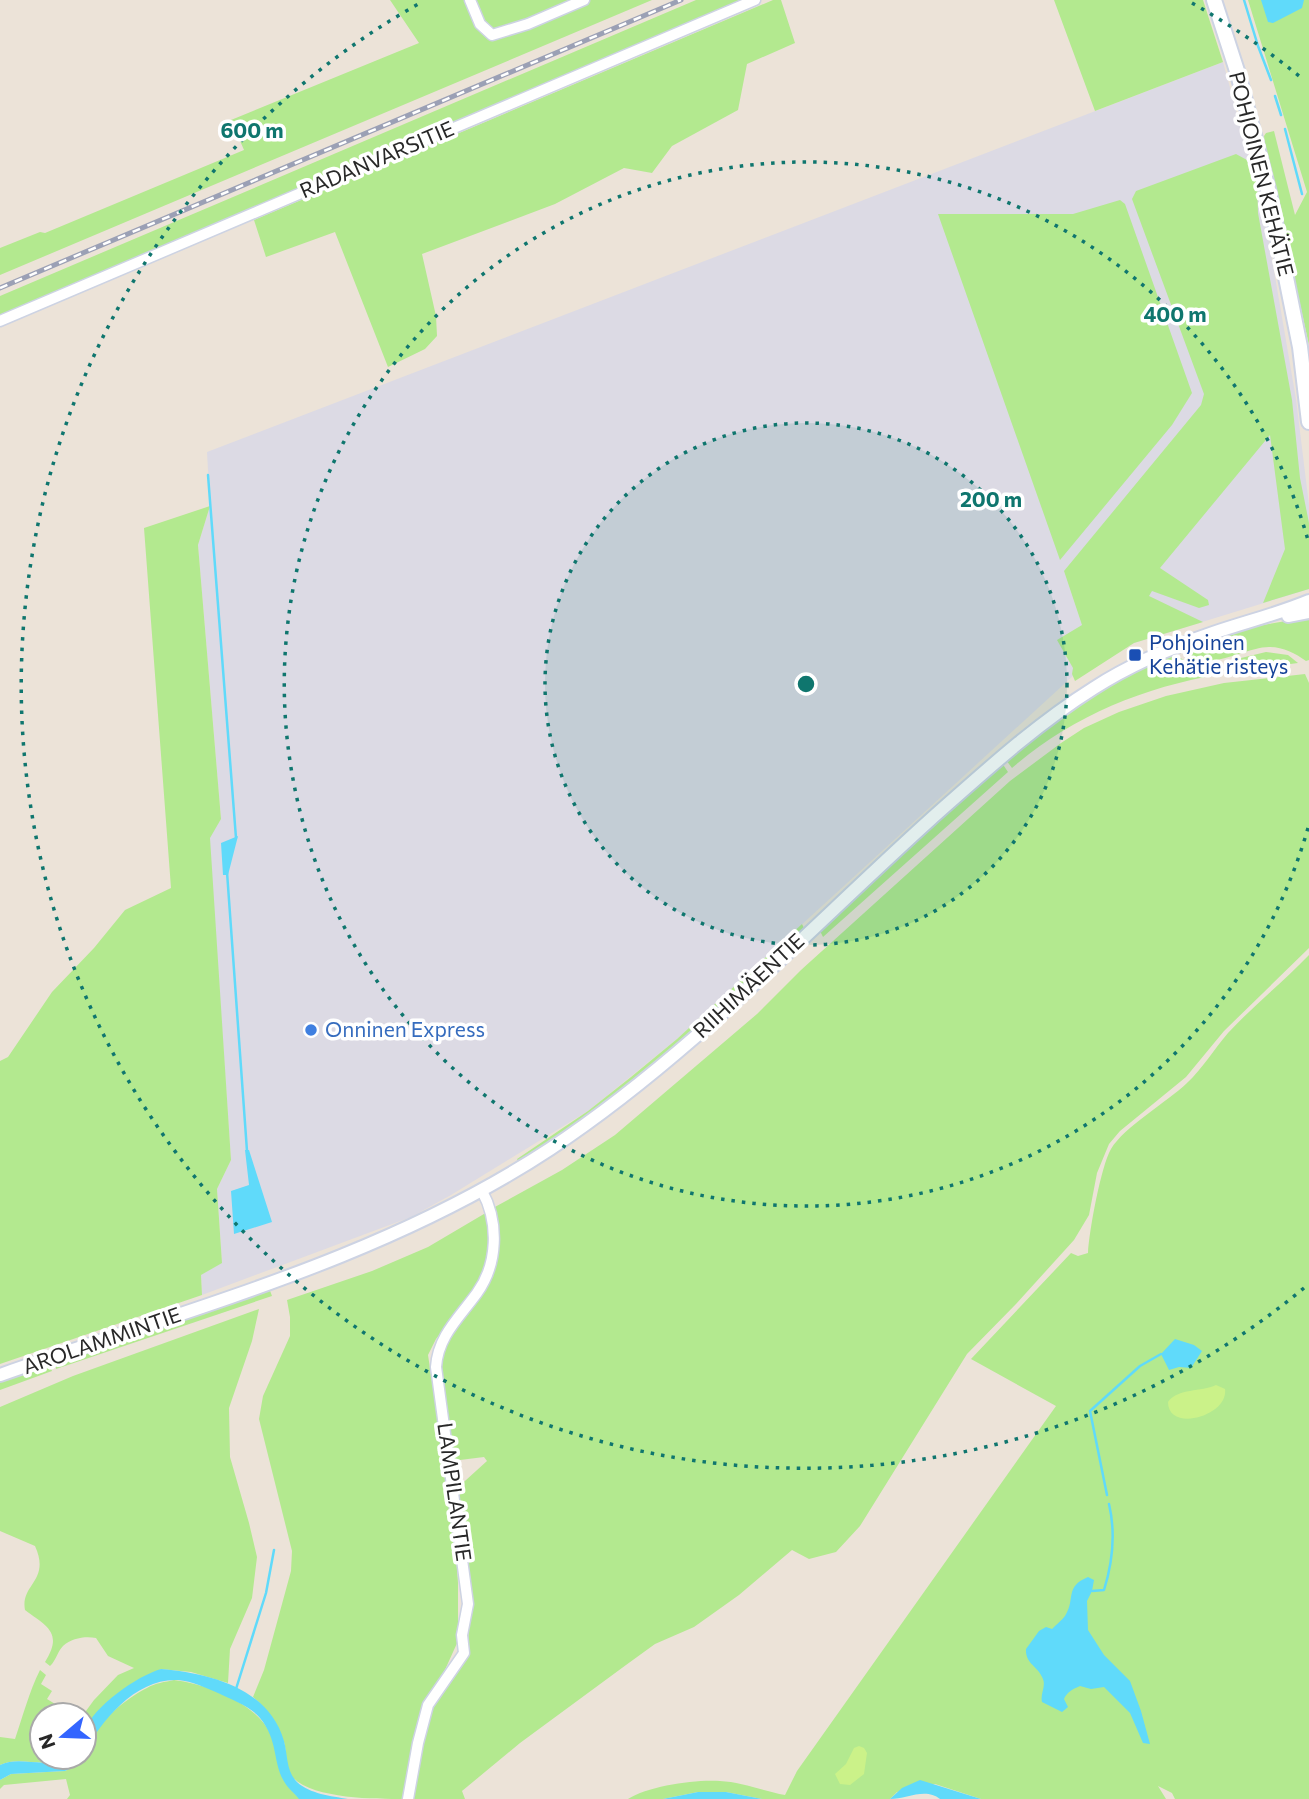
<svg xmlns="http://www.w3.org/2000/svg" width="1309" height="1799" font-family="Commissioner,sans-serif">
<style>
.industrial{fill:#dcdae4}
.green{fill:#b3e98f}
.pitch{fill:#cbf289}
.water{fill:#60dafa}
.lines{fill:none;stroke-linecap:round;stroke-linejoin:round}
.stream{stroke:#60dafa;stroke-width:2.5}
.minor-casing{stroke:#cdd3e3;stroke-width:13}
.tertiary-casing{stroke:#cdd3e3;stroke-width:16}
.secondary-casing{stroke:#cdd3e3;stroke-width:18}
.minor{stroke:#fff;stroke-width:10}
.tertiary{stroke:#fff;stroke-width:12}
.secondary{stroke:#fff;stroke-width:14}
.rail-casing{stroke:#9ba0b5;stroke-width:5}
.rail{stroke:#fff;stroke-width:2.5;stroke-dasharray:8;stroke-linecap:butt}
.ring{fill:none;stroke:#0f766e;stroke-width:3.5;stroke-dasharray:3.5 7}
.transit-dot{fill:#1a4fb4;stroke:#fff;stroke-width:2.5}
.shop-dot{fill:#3f7fe0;stroke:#fff;stroke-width:2.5}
.labels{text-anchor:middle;stroke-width:7;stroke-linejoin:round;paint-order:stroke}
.street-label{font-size:21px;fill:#282828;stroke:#fff}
.transit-label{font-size:21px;fill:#164399;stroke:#fff;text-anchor:start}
.shop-label{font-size:21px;fill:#366cbe;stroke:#fff;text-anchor:start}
.centre{fill:#0f766e;stroke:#fff;stroke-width:3.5}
.ring-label{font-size:21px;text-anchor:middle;font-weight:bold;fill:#0f766e;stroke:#fff;stroke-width:7;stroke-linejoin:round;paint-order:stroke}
</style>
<rect width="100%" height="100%" fill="#ece3d8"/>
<path class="industrial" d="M1223,62L1264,212L1296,399L1309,505V589L1108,651L1074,675L677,1039L588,1111L451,1195L411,1217L202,1295L201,1275L222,1262L217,1189L231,1160L209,837L221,819L198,545L210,506L207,452Z"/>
<path class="green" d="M390,0H468L484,35L493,39L589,0H652L0,275V248L40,232L45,233L244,150L231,120L419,43Z
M474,0H574L494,33L483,21Z
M696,0H747L0,319V296Z
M773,0H781L795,43L747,64L738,110L672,146L652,173L624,168L555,204L422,254L436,316L437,336L425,349L388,367L335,232L266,257L254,220Z
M1054,0H1203L1223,62L1095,111Z
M1248,0H1309V345L1265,145L1264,136L1266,133L1274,131L1295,215L1307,192Z
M1236,154L1247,160L1257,180L1258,213L1292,400L1300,478L1309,523V589L1263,603L1285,549L1270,435L1160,568L1208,600L1209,605L1199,608L1152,591L1149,596L1203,622L1134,643L1075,681L1072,674L1073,668L1057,640L1082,625L1064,571L1201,405L1204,394L1132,199L1136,191Z
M1120,200L1125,204L1192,393L1172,425L1060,560L938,214H1073Z
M210,506L198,545L221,819L210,838L231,1160L217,1189L222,1263L201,1275L202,1295L0,1364V1061L8,1057L52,992L94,948L125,910L171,888L144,528Z
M1309,617V660L1306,661C1295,653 1283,647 1269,647C1245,647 1200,676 1184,651L1185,648L1246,628Z
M1266,652L1288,655L1298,663L1230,672V664L1241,658Z
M1174,653L1194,668L1218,666L1222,671L1220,674C1142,688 1072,716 1012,768L1006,760L1008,758L1092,694L1117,680Z
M1305,674L1309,683V948L1224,1031L1186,1077L1120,1131L1109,1144L1097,1173L1089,1215L1074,1240L1016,1304L967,1354L860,1526L836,1552L809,1559L792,1550L739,1595L694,1627L655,1644L626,1665L520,1743L462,1791L465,1799H410L430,1706L465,1656L468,1642L471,1596L455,1490L487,1461L484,1457L452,1461L440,1381V1349L493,1270V1208L562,1170L615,1135L757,1014L801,970L1010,781L1061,743L1084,728L1119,712L1166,696L1224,683Z
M1002,763L1008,772L823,937L819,929Z
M802,924L804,928L660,1059L582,1120L519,1163L517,1159L588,1111L631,1077L677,1039Z
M1309,955V1799H1175L1172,1793L1158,1786L1166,1799H981L935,1784L897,1792L890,1799H762L726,1792H698L663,1799H628C648,1786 696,1779 720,1781C741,1782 764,1791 785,1795L797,1771L1056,1406L971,1359L1071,1253L1078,1256L1088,1253C1089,1232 1101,1166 1111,1149C1124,1127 1167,1102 1187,1083C1203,1068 1214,1049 1228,1033C1253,1006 1283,982 1309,955Z
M489,1211L491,1238L486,1267L475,1288L436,1339L428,1355L454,1526L458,1583V1641L444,1672L424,1703L404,1789V1799C374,1799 307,1799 290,1774C285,1765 287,1752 284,1742C278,1726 266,1707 253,1697L264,1670L291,1571L292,1551L259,1419L263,1396L290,1336V1317L287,1300L372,1271L428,1247Z
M269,1288L272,1296L56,1369L55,1361Z
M259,1309L252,1341L229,1408L230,1457L249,1523L257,1557L252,1598L230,1649L228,1683L191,1672L161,1669L96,1715L84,1731L83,1715L94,1700L118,1675L134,1668L108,1656L96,1638C85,1636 72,1638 63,1646C57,1652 56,1661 50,1666L45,1662C63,1633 48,1627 25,1610C20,1584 51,1581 35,1546L0,1531V1407L73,1376Z
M46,1364L50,1365L52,1371L0,1390V1381Z
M40,1670L46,1675L41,1684L52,1691L47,1699L73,1715H42V1757H64C45,1770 21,1755 0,1765V1737L15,1739C23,1716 29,1692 40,1670Z
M174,1680C207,1684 257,1703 271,1735C283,1763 275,1775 300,1799H67L70,1795L66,1779L4,1785L0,1789V1780L11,1774L65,1771L71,1768L80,1757H84C87,1730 124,1699 147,1688C155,1683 165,1682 174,1680Z"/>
<path class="pitch" d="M1216,1385L1225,1389C1229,1416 1168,1433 1168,1402C1178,1388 1201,1392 1216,1385Z
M859,1746L864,1748L867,1753L864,1774L850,1785L840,1784L835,1774L846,1764L854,1748Z"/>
<path class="water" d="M1261,0H1304L1302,8L1273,23L1268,22Z
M238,836L228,875H223L221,843Z
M245,1150H249L272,1222L234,1234L231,1191L249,1185Z
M1175,1339L1194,1345L1202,1351L1191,1368L1179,1367L1169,1370L1161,1354Z
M1088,1577L1094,1580L1092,1591L1087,1601L1088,1630L1104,1655L1130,1681L1141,1711L1150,1744L1143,1743L1130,1713L1104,1687L1091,1689L1080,1686C1073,1689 1067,1692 1064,1699L1068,1707L1062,1712L1042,1702C1040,1694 1046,1687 1043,1679C1038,1666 1025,1664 1026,1649L1039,1631L1046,1627L1052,1629C1056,1625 1062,1620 1065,1616C1076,1599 1064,1587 1088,1577Z
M161,1669C209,1673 269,1688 284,1741C288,1756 286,1771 297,1782C310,1794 331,1796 348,1799H299C295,1794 288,1788 285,1783C272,1763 279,1741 260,1718C250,1706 232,1700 218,1693C206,1688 192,1681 178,1680C136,1678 102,1720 84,1753C84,1746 82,1736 85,1730C94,1706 137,1676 161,1669Z
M64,1757H80L71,1768L65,1771L11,1774L0,1780V1765C21,1755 45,1770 64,1757Z
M920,1780L981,1799H940C926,1787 906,1799 890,1799L902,1788Z
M698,1792H726L762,1799H663Z"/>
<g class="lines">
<path class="stream" d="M1244,0L1258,46L1271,80
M1275,96L1281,115
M1285,129L1302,194
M208,475L236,838
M227,872L247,1151
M1107,1495L1090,1411L1140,1366L1161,1354
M1092,1591L1104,1590C1113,1561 1116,1534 1109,1504
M236,1689L266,1593L274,1550"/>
<defs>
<path id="minor" d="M470,0L480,24L492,35L528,24L584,0
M0,321L755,0
M408,1799L418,1743L428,1705L464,1653L462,1635L468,1604L436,1367C438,1336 459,1318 477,1293C498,1264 499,1222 482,1191"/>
<path id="tertiary" d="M1288,616L1309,612
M0,1375C187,1309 383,1259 550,1149C689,1057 808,930 931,819C983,773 1035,725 1094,688C1131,664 1172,647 1213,633C1245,622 1278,614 1309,601"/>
<path id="secondary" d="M1214,0L1238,74L1269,193L1300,347L1309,422"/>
</defs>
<use href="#minor" class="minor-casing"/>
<use href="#tertiary" class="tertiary-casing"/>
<use href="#secondary" class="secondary-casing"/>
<use href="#minor" class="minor"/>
<use href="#tertiary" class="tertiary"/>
<use href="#secondary" class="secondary"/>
<defs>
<path id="rail" d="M0,288L681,0"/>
</defs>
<use href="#rail" class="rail-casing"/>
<use href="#rail" class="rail"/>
</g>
<circle cx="806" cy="684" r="261" fill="#0f766e" fill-opacity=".12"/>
<g class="ring">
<circle cx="806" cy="684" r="261"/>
<path d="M1308 828A522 522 0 1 1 1308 540"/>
<path d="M1304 1288A783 783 0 1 1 420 3M1192 3A783 783 0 0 1 1304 80"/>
</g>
<rect class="transit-dot" x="1128" y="648" width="14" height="14" rx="3.5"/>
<circle class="shop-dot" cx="311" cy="1030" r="7"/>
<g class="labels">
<g class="street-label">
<text transform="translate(377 160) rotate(-23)" y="7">RADANVARSITIE</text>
<text transform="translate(1261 174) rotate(76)" y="7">POHJOINEN KEHÄTIE</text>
<text transform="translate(749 986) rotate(-43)" y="7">RIIHIMÄENTIE</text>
<text transform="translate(102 1341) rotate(-19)" y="7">AROLAMMINTIE</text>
<text transform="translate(454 1492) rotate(82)" y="7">LAMPILANTIE</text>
</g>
<g class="transit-label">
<text x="1149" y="650">Pohjoinen<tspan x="1149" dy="24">Kehätie risteys</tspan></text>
</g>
<g class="shop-label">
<text x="325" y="1037">Onninen Express</text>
</g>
</g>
<circle cx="806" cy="684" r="10" class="centre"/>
<g class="ring-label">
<text x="252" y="138">600 m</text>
<text x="1175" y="322">400 m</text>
<text x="991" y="507">200 m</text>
</g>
<g transform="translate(63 1736) rotate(251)"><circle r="33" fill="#ffffff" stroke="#a9a9a9" stroke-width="2"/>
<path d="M0-5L12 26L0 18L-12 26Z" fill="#3365ff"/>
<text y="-10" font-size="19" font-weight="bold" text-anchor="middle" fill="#282828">N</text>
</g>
</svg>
